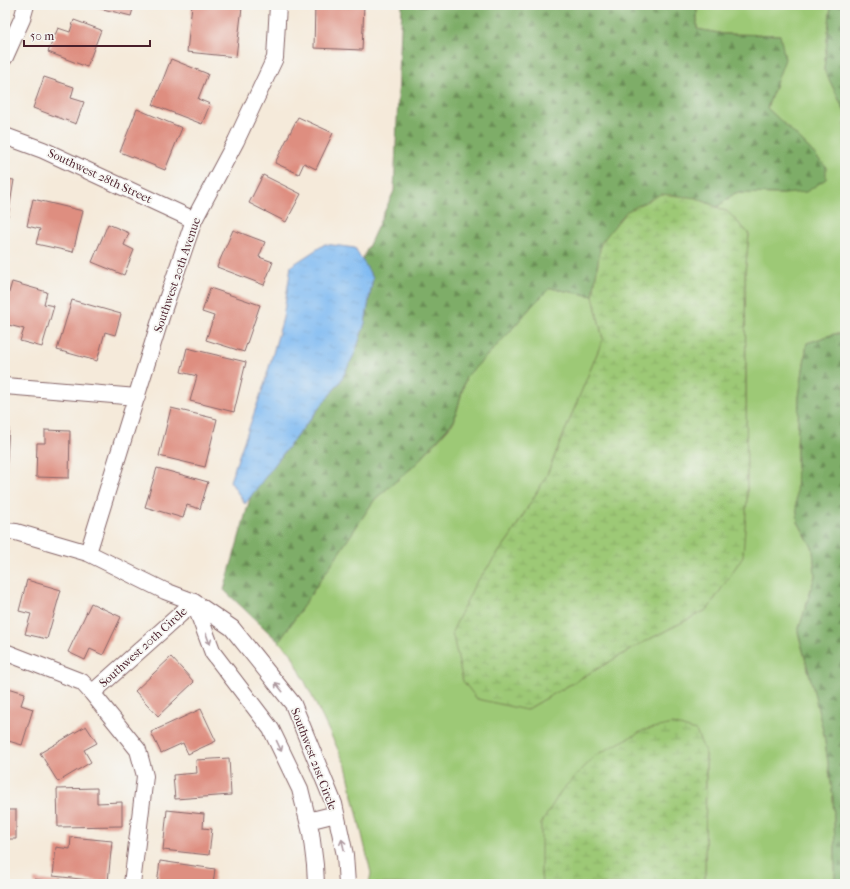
<svg xmlns="http://www.w3.org/2000/svg" width="850" height="889" font-family="'IM FELL French Canon',serif">
<style>
.grass{fill:#9dc976;stroke:#747450}
.forest{fill:url(#forest-firs);stroke:#646649}
.wetland{fill:url(#wetland-marsh);stroke:#747450}
.water{fill:url(#water-ripples);stroke:#666d8e}
.building{fill:#de8e80}
.lines{fill:none;stroke-linecap:round;stroke-linejoin:round}
.street-casing{stroke:#866668;stroke-width:18}
.street{stroke:#fff;stroke-width:16}
.oneway{stroke:#ae9aa0}
.labels{text-anchor:middle;stroke-width:3.5;stroke-linejoin:round;paint-order:stroke}
.street-label{font-size:12px;fill:#4a1f2b;stroke:#f6f6f2}
</style>
<defs>
<pattern id="forest-firs" width="22" height="20" patternUnits="userSpaceOnUse"><rect width="22" height="20" fill="#7ead67"/><path d="M5 1l3.5 6h-7zM16 11l3.5 6h-7z" fill="#698c55"/></pattern>
<pattern id="wetland-marsh" width="20" height="14" patternUnits="userSpaceOnUse"><rect width="20" height="14" fill="#9dc976"/><path d="M1 5h8M5 5V1M11 12h8M15 12V8" fill="none" stroke="#89ac66"/></pattern>
<pattern id="water-ripples" width="26" height="14" patternUnits="userSpaceOnUse"><rect width="26" height="14" fill="#81bbf2"/><path d="M2 4q2-2 4 0t4 0M15 11q2-2 4 0t4 0" fill="none" stroke="#71a0d0"/></pattern>
</defs>
<rect width="100%" height="100%" fill="#f6f6f2"/>
<filter id="ink" filterUnits="userSpaceOnUse"><feTurbulence type="fractalNoise" baseFrequency=".025" numOctaves="2"/><feDisplacementMap in="SourceGraphic" scale="8" xChannelSelector="R" yChannelSelector="G"/><feConvolveMatrix kernelMatrix="1 2 1 2 8 2 1 2 1" color-interpolation-filters="sRGB"/></filter>
<filter id="wash" filterUnits="userSpaceOnUse"><feTurbulence type="fractalNoise" baseFrequency=".012" numOctaves="4" result="noise"/><feDisplacementMap in="SourceGraphic" scale="16" xChannelSelector="R" yChannelSelector="G"/><feGaussianBlur stdDeviation="0.9" result="paint"/><feColorMatrix in="noise" values="0 0 0 0 0 0 0 0 0 0 0 0 0 0 0 0 0 1.4 0 .05"/><feComposite in="paint" operator="in"/></filter>
<g filter="url(#wash)">
<rect width="100%" height="100%" fill="#f5eada"/>
<path class="grass" d="M697,5H831L824,69L845,112V334H834L807,343L799,397L797,449L798,522L813,549L815,576L798,632L812,684L824,735L833,797L835,846V884H705L706,754L541,872L542,884H369L371,873L346,766L291,653L279,642L375,499L415,465L454,422L466,377L506,336L531,307L550,288L593,296L603,339L589,374L546,477L510,537L474,586L526,710L640,644L708,609L747,499L745,273L749,234L728,212L717,207L735,193L784,194L811,150L767,108L775,86L780,35L724,34L697,29Z"/>
<path class="forest" d="M402,5H697V29L724,34L780,35L785,59L767,108C788,127 808,146 826,167V179L806,192L784,194L735,193L717,207L696,198L601,243L593,296L550,288L531,307L506,336L466,377L454,421L415,465L375,499L279,642L224,590L251,495L288,447L340,382L355,353L365,323L373,278L362,260L394,191Z
M831,5H845V112L824,69Z
M834,334H845V884H835V846L833,797L824,735L812,684L798,632L815,576L813,549L798,522L796,505L797,449L799,397L807,343Z"/>
<path class="wetland" d="M661,194L696,198L728,212L749,234L745,273L747,499L743,556L708,609L640,644L526,710L477,699L463,681L452,632L474,586L510,537L546,477L603,339L593,296L601,243L626,212Z
M673,724L696,731L706,754L705,884H542L541,872V824L561,791L596,755L644,730Z"/>
<path class="water" d="M325,244L355,248L373,278L365,323L355,353L340,382L288,447L245,504L230,481L264,385L283,318L291,266Z"/>
<g id="blocks">
<path class="building" d="M87,5H134L131,16Z
M192,5H228L242,7L236,57L187,52Z
M315,5H364L362,50L314,48Z
M74,20L101,30L87,67L48,52L58,28L70,32Z
M171,59L208,74L198,99L210,104L202,124L153,105Z
M44,77L74,87L71,98L84,102L76,124L33,108Z
M137,109L182,128L165,170L120,152Z
M298,117L333,133L316,169L304,163L299,174L275,163Z
M263,175L301,194L286,222L249,203Z
M5,179L14,180L8,216H5Z
M33,199L83,211L73,252L36,244L40,229L27,226Z
M108,224L129,233L124,245L134,250L124,275L92,262Z
M233,230L265,242L259,257L273,262L264,285L217,267Z
M12,282L47,292L44,304L54,306L42,347L20,341L24,329L5,324V306Z
M210,288L260,305L244,352L206,340L214,316L202,312Z
M72,300L121,314L115,335L105,332L97,361L57,350Z
M187,348L246,362L234,412L190,401L197,376L181,372Z
M171,408L217,419L205,467L159,456Z
M5,426L9,427L6,473H5Z
M45,430L70,431L69,478L36,477L37,443H45Z
M157,468L208,482L200,509L187,505L183,518L145,507Z
M27,580L61,590L47,639L25,634L31,614L19,611Z
M91,603L121,617L103,655L90,649L85,660L68,652Z
M171,657L194,682L158,716L135,691Z
M5,687L25,693L21,705L33,709L22,745L5,740Z
M201,709L216,741L188,754L183,743L161,753L151,732Z
M86,726L97,743L84,750L91,762L58,782L40,753Z
M229,758L231,795L175,799L173,775L197,773L196,760Z
M97,788V803L122,802V826L58,827L57,789Z
M5,810H16V839H5Z
M167,810L204,814L203,828L212,829L209,855L163,850Z
M71,837L112,841L108,882L53,876L56,847L70,849Z
M160,861L215,869L213,884H157Z
M34,879L62,883V884H34Z"/>
</g>
</g>
<g filter="url(#ink)">
<use href="#blocks" fill-opacity="0" stroke="#866668" stroke-width="1"/>
<g class="lines">
<defs>
<path id="street" d="M5,57L22,19L26,5
M5,136L43,150L194,220
M5,386L137,397
M5,531L16,532L88,553L165,591L194,602L232,628L293,704L334,804L345,855L347,884
M88,553L162,314L194,220L236,141L275,58L278,5
M194,602L213,653L271,729L300,789L311,833L315,865L316,884
M5,652L82,682L92,693L138,750L145,776L132,884
M92,693L194,602
M308,821L336,814"/>
</defs>
<use href="#street" class="street-casing"/>
<use href="#street" class="street"/>
</g>
<defs><path id="oneway-shaft" d="M-6 0H5M1.5-3L5.5 0L1.5 3" fill="none" stroke-width="1.6" stroke-linecap="round" stroke-linejoin="round"/></defs>
<g class="oneway">
<use href="#oneway-shaft" transform="translate(208 639) rotate(70)"/>
<use href="#oneway-shaft" transform="translate(279 687) rotate(-129)"/>
<use href="#oneway-shaft" transform="translate(279 746) rotate(65)"/>
<use href="#oneway-shaft" transform="translate(343 845) rotate(-103)"/>
</g>
</g>
<g class="labels">
<g class="street-label">
<text transform="translate(100 176) rotate(25)" y="4">Southwest 28th Street</text>
<text transform="translate(177 275) rotate(-71)" y="4">Southwest 20th Avenue</text>
<text transform="translate(143 647) rotate(-42)" y="4">Southwest 20th Circle</text>
<text transform="translate(314 759) rotate(69)" y="4">Southwest 21st Circle</text>
</g>
</g>
<rect width="850" height="889" fill="none" stroke="#f6f6f2" stroke-width="20"/>
<path d="M24 40v6h126v-6" fill="none" stroke="#4a1f2b" stroke-width="2"/>
<text x="30" y="40" font-size="12" fill="#4a1f2b" stroke="#f6f6f2" stroke-width="3" paint-order="stroke">50 m</text>
</svg>
